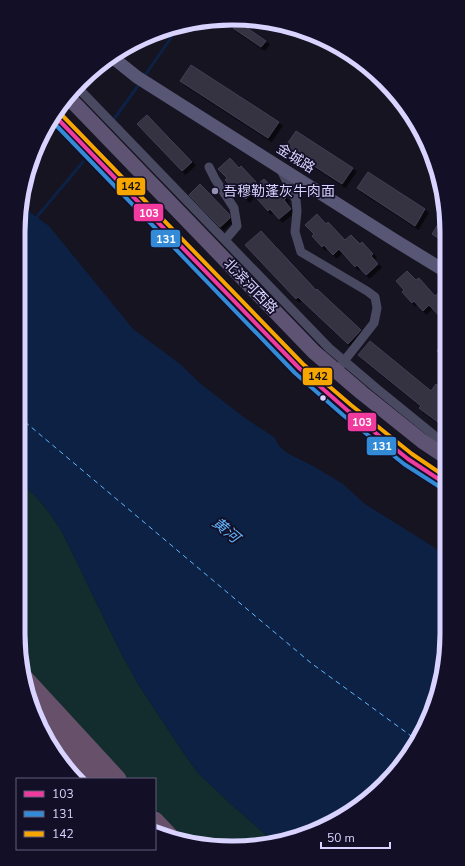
<svg xmlns="http://www.w3.org/2000/svg" width="465" height="866" font-family="'Nunito Sans','Noto Sans SC',sans-serif">
<style>
.green{fill:#132c2d}
.water{fill:#0d2144}
.lines{fill:none;stroke-linecap:round;stroke-linejoin:round}
.stream{stroke:#0d2144;stroke-width:3}
.ferry{stroke:#62b6ff;stroke-width:1;stroke-dasharray:5 4;stroke-linecap:butt}
.building{fill:#343243;stroke:#433f54;filter:url(#shadow)}
.street{stroke:#4a4962;stroke-width:9}
.secondary{stroke:#575674;stroke-width:13}
.primary{stroke:#5e5373;stroke-width:15}
.highway{stroke:#67516a;stroke-width:17}
.bus-1-casing{stroke:#130f26;stroke-width:7}
.bus-2-casing{stroke:#130f26;stroke-width:7}
.bus-3-casing{stroke:#130f26;stroke-width:7}
.bus-1{stroke:#f13a9d;stroke-width:4}
.bus-2{stroke:#338bd7;stroke-width:4}
.bus-3{stroke:#f7a600;stroke-width:4}
.poi-dot{fill:#9591b1;stroke:#130f26;stroke-width:1.5}
.bus-dot{fill:#d9d4ff;stroke:#130f26;stroke-width:1.5}
.labels{text-anchor:middle;stroke-width:3.5;stroke-linejoin:round;paint-order:stroke}
.street-label{font-size:14px;fill:#d9d4ff;stroke:#130f26}
.poi-label{font-size:14px;fill:#d9d4ff;stroke:#130f26;text-anchor:start}
.water-label{font-size:15px;font-style:italic;fill:#62b6ff;stroke:#130f26}
.rim{fill:none;stroke:#d9d4ff;stroke-width:5}
.line-badge{stroke:#130f26;stroke-width:1.5}
.badge-label{font-size:11px;text-anchor:middle;font-weight:bold;fill:#fff}
.pale-badge-label{font-size:11px;text-anchor:middle;font-weight:bold;fill:#111}
</style>
<defs>
<filter id="shadow"><feDropShadow dx="3.5" dy="3.5" stdDeviation="0" flood-color="#0009"/></filter>
</defs>
<rect width="100%" height="100%" fill="#161421"/>
<path class="green" d="M18,482C38,495 51,514 63,534L120,651L138,684L185,755L199,774L232,805L273,841L247,848L188,842L155,809V779H128L23,666L18,633Z"/>
<path class="water" d="M21,203L27,210L49,226L133,329L180,364L202,385L245,418L274,437L280,447L287,453L313,466L343,484L365,504L432,546L446,556L447,647L440,689L418,741L374,795L315,832L273,841L232,805L199,774L185,755L138,684L120,651L63,534C51,514 38,495 18,482V219Z"/>
<g class="lines">
<path class="stream" d="M143,78L180,25
M114,119L140,83
M35,219L83,162"/>
<path class="ferry" d="M18,416L311,663L418,741"/>
</g>
<path class="building" d="M237,21L266,41L261,47L233,28Z
M191,65L279,122L268,138L180,81Z
M147,115L192,162L182,171L137,124Z
M296,131L353,168L342,184L285,147Z
M230,158L239,168L241,166L258,184L264,179L273,188L275,186L286,198L284,200L291,209L279,219L270,209L268,211L252,193L246,199L236,189L235,191L225,180L227,178L218,169Z
M368,172L425,209L415,226L357,188Z
M200,184L229,214L230,218L220,227L189,195Z
M445,213V243L432,234Z
M317,214L326,224L328,222L345,240L351,235L360,244L362,242L373,254L371,256L378,264L366,275L357,265L355,267L339,249L333,255L324,245L322,247L312,236L314,234L305,225Z
M261,231L316,290L317,289L361,330L348,344L298,297L296,299L245,245Z
M407,271L416,280L419,278L435,296L441,291L445,295L446,323L429,305L423,311L414,301L412,303L402,292L404,290L396,281Z
M446,338V357L437,351Z
M370,341L431,391L436,384L446,391V428L419,408L421,406L358,355Z"/>
<g class="lines">
<path class="street" d="M79,89L329,348L376,388L435,436L446,443
M209,167L215,179L234,208L237,226L225,240
M280,168L296,200L297,211L295,232L301,252L367,291L375,297L377,308L374,323L341,365"/>
<path class="secondary" d="M112,57L137,77L396,241L445,271"/>
<path class="primary" d="M70,99L314,352L362,393L422,441L446,457
M55,116L299,368L347,410L408,459L446,484"/>
<path class="highway" d="M25,678L118,779
M33,709L98,779
M155,820L172,838"/>
<defs>
<path id="bus-1" d="M55,116L299,368L347,410L408,459L446,484"/>
<path id="bus-2" d="M51,120L295,373L343,415L404,464L443,489"/>
<path id="bus-3" d="M59,112L303,364L351,405L412,454L446,477"/>
</defs>
<use href="#bus-1" class="bus-1-casing"/>
<use href="#bus-2" class="bus-2-casing"/>
<use href="#bus-3" class="bus-3-casing"/>
<use href="#bus-1" class="bus-1"/>
<use href="#bus-2" class="bus-2"/>
<use href="#bus-3" class="bus-3"/>
</g>
<circle class="poi-dot" cx="215" cy="191" r="4"/>
<circle class="bus-dot" cx="323" cy="398" r="3.5"/>
<g class="labels">
<g class="street-label">
<text transform="translate(296 158) rotate(32)" y="5">金城路</text>
<text transform="translate(251 286) rotate(46)" y="5">北滨河西路</text>
</g>
<g class="poi-label">
<text x="223" y="196">吾穆勒蓬灰牛肉面</text>
</g>
<g class="water-label">
<text transform="translate(226 530) rotate(40)" y="5">黄河</text>
</g>
</g>
<path d="M0 0H465V866H0ZM232 25H233A207 207 0 0 1 440 232V634A207 207 0 0 1 233 841H232A207 207 0 0 1 25 634V232A207 207 0 0 1 232 25Z" fill="#130f26" fill-rule="evenodd"/>
<path class="rim" d="M232 25H233A207 207 0 0 1 440 232V634A207 207 0 0 1 233 841H232A207 207 0 0 1 25 634V232A207 207 0 0 1 232 25Z"/>
<g class="line-badge">
<rect x="116" y="177" width="30" height="19" rx="4" fill="#f7a600"/>
<rect x="133" y="203" width="31" height="19" rx="4" fill="#f13a9d"/>
<rect x="150" y="229" width="31" height="19" rx="4" fill="#338bd7"/>
<rect x="302" y="367" width="31" height="19" rx="4" fill="#f7a600"/>
<rect x="347" y="412" width="30" height="20" rx="4" fill="#f13a9d"/>
<rect x="366" y="436" width="31" height="20" rx="4" fill="#338bd7"/>
</g>
<g class="badge-label">
<text x="149" y="217">103</text>
<text x="166" y="243">131</text>
<text x="362" y="426">103</text>
<text x="382" y="450">131</text>
</g>
<g class="pale-badge-label">
<text x="131" y="190">142</text>
<text x="318" y="380">142</text>
</g>
<rect x="16" y="778" width="140" height="72" fill="#130f26" stroke="#625e7d"/>
<rect x="24" y="791" width="20" height="6" fill="#f13a9d" stroke="#625e7d"/>
<text x="52" y="798" font-size="12" fill="#d9d4ff">103</text>
<rect x="24" y="811" width="20" height="6" fill="#338bd7" stroke="#625e7d"/>
<text x="52" y="818" font-size="12" fill="#d9d4ff">131</text>
<rect x="24" y="831" width="20" height="6" fill="#f7a600" stroke="#625e7d"/>
<text x="52" y="838" font-size="12" fill="#d9d4ff">142</text>
<path d="M321 842v6h69v-6" fill="none" stroke="#d9d4ff" stroke-width="2"/>
<text x="327" y="842" font-size="12" fill="#d9d4ff" stroke="#130f26" stroke-width="3" paint-order="stroke">50 m</text>
</svg>
